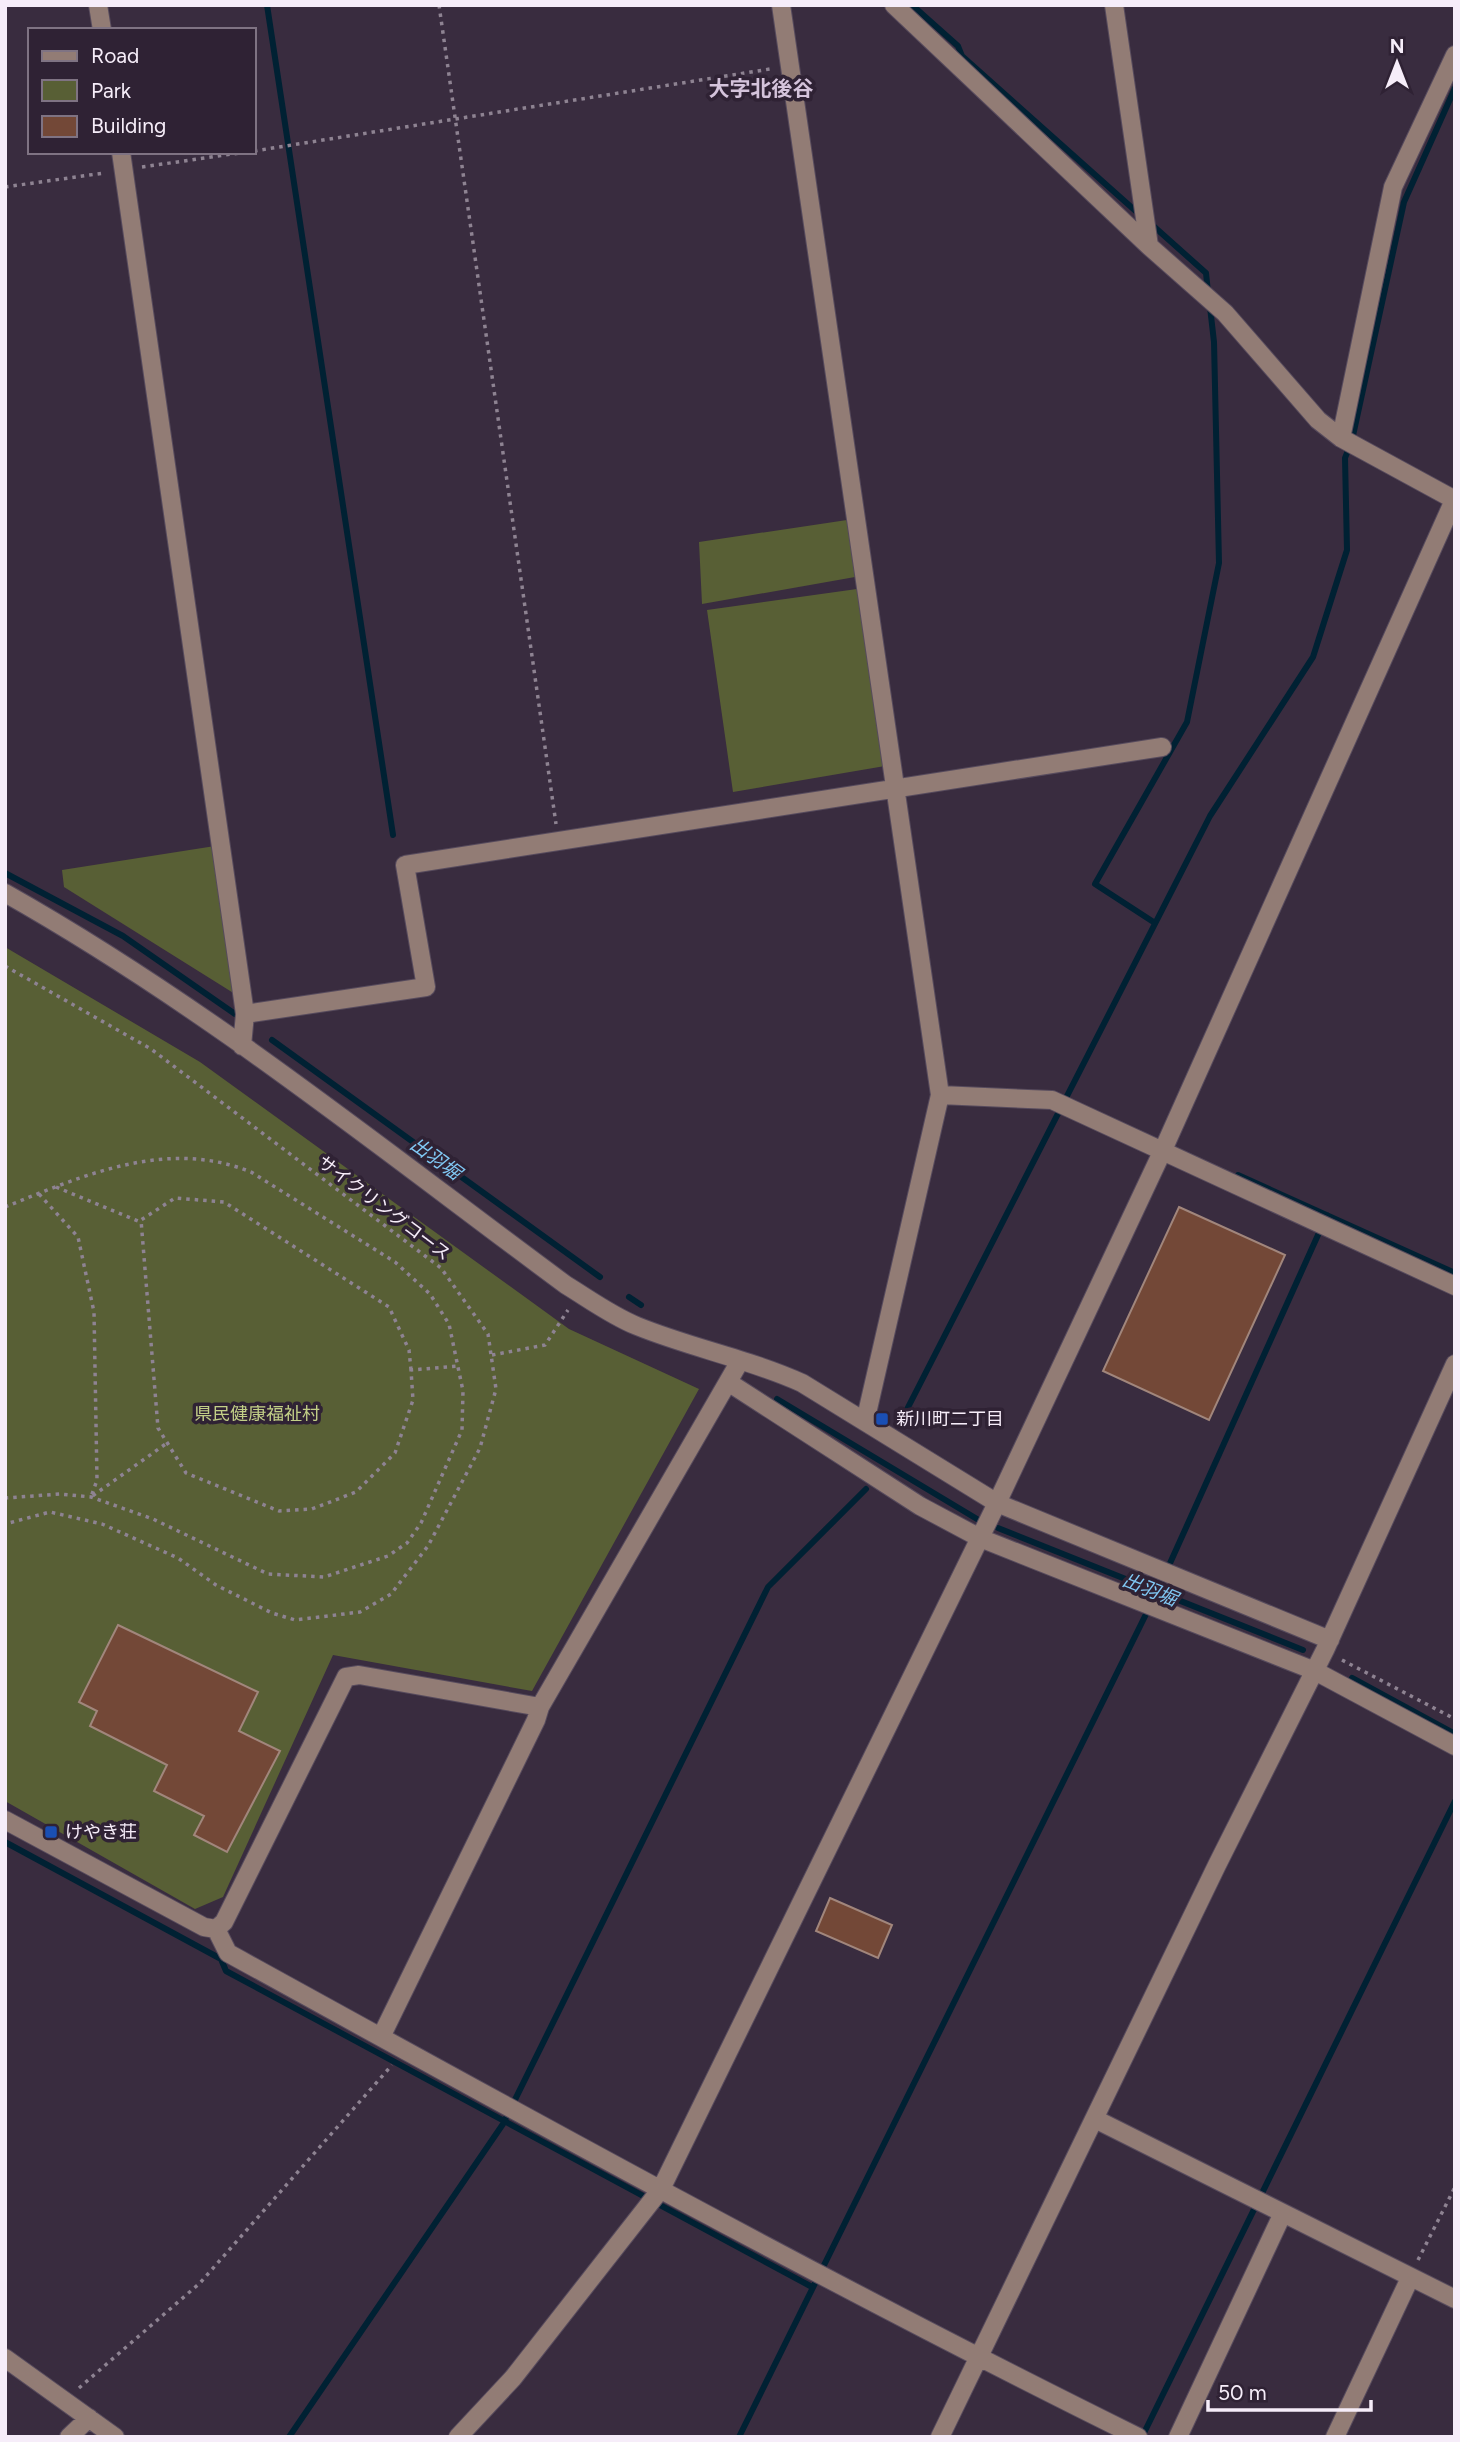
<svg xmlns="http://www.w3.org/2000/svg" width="1460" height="2442" font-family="Figtree,'Noto Sans JP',sans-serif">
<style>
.green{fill:#585f35}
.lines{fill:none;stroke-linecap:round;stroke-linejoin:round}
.stream{stroke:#002133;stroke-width:6}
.building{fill:#734837;stroke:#a1867c;stroke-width:2}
.minor-casing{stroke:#574b5d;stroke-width:20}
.path{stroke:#8e8392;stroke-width:3.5;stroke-dasharray:3.5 5;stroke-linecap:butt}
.minor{stroke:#927c75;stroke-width:18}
.transit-dot{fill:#1a4fb4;stroke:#2f2234;stroke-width:2.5}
.labels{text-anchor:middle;stroke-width:7;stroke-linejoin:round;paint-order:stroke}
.street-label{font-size:18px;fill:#f6edf9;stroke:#2f2234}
.park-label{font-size:18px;fill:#c2cf87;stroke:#2f2234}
.poi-label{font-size:18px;fill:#f6edf9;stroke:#2f2234;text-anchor:start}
.water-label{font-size:19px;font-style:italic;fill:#81c9f5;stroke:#2f2234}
.quarter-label{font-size:21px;font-weight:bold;fill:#d4c3db;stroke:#2f2234}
</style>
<rect width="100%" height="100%" fill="#392c3f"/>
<path class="green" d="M847,520L855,577L702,604L699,542Z
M857,589L885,766L733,792L707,610Z
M215,846L235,994L64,887L62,870Z
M5,947L200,1062L569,1329L699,1389L532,1691L333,1655L223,1897L195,1909L5,1801Z"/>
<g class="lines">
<path class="stream" d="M267,5L393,835
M912,5L958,46L962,56L1139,214
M1150,223L1206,273L1208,292
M5,873L123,936L235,1014
M1155,923L1095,884L1187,722L1219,563L1214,342L1210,307
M272,1040L600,1277
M1238,1175L1455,1273
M629,1297L641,1305
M777,1399L977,1519
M899,1425L1210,816L1313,657L1347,550L1345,458L1352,440L1404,202L1455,88
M998,1528L1303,1650
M1352,1678L1455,1734
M5,1842L221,1959L226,1971L812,2287
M289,2437L503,2124L768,1587L866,1489
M739,2437L1157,1592L1327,1215
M1142,2437L1455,1801"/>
</g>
<path class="building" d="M1179,1207L1285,1255L1209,1420L1103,1371Z
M118,1625L258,1692L239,1731L280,1751L227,1852L194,1835L204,1816L154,1791L167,1765L90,1726L97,1711L79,1702Z
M830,1898L892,1925L878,1958L816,1931Z"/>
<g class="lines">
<defs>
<path id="minor" d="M98,5L102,30
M781,5L940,1095L865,1422
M894,5L1149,246L1225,313L1318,420L1341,438L1455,500
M1114,5L1149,246
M121,152L245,1014L242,1046
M1341,438L1393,187L1455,55
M5,893C204,1005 383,1150 566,1285C589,1299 612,1316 637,1326C691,1348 749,1359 802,1383L997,1503L1330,1640
M245,1014L426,987L405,865L1162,747
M940,1095L1052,1100L1455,1286
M728,1382L920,1506L980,1538L1315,1671L1455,1746
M5,1820L204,1927L216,1929L224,1922L346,1677L359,1675L540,1707L740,1361
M216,1929L228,1953C529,2119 830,2285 1138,2437
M381,2037L536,1720L540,1707
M1095,2119L1455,2299
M5,2358L115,2437
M69,2437L89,2418
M458,2437L513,2378L661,2189L997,1503L1163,1150L1455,498
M940,2437L1217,1865L1325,1650L1455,1364
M1178,2437L1282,2215
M1335,2437L1410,2278"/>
</defs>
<use href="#minor" class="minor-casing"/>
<path class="path" d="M439,5L556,824
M254,151L770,69
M142,167L246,152
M5,187L104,173
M5,966L151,1049L441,1268L488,1334L496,1389L480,1448L428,1546L391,1594L360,1612L295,1620L272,1613L216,1585L178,1558L102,1524L50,1512L5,1524
M56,1187L138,1221
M39,1194L78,1237L94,1312L97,1480L91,1497L167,1443
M5,1207C84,1175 167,1138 251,1172L395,1262L430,1294L449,1324L463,1391L462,1430L421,1523L407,1543L388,1556L324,1577L268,1574L153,1519L91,1497L60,1494L5,1498
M492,1355L545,1345L568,1310
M411,1370L409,1350L389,1307L224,1202L175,1198L141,1220L158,1428L186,1473L279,1511L312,1509L356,1492L395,1453L413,1400L411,1370L459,1366
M1342,1660L1455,1719
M1418,2260L1455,2187
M79,2388L200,2283L392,2065"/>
<use href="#minor" class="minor"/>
</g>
<g class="transit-dot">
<rect x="875" y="1412" width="14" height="14" rx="3.5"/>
<rect x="44" y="1825" width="14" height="14" rx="3.5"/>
</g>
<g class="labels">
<g class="street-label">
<text transform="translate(384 1208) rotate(37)" y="6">サイクリングコース</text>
</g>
<g class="park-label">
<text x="257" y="1420">県民健康福祉村</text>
</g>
<g class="poi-label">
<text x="896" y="1425">新川町二丁目</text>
<text x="65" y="1838">けやき荘</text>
</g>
<g class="water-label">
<text transform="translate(436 1158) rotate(36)" y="7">出羽堀</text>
<text transform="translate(1150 1589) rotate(22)" y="7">出羽堀</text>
</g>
<g class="quarter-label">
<text x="761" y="96">大字北後谷</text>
</g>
</g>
<rect width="1460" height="2442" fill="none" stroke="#f6edf9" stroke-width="14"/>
<rect x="28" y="28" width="228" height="126" fill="#2f2234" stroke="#7f7383" stroke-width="2"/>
<rect x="42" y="51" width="35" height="10" fill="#927c75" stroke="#7f7383" stroke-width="2"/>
<text x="91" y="63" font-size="21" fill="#f6edf9">Road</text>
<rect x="42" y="80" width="35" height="21" fill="#585f35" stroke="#7f7383" stroke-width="2"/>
<text x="91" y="98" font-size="21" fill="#f6edf9">Park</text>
<rect x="42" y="116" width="35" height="21" fill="#734837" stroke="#7f7383" stroke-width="2"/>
<text x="91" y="133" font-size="21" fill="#f6edf9">Building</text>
<g transform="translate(1397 63)" stroke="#2f2234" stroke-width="5" paint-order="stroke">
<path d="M0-5L12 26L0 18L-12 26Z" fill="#f6edf9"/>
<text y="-10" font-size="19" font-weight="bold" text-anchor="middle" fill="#f6edf9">N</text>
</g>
<path d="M1208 2400v10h163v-10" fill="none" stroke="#f6edf9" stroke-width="3.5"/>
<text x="1218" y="2400" font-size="21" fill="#f6edf9" stroke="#2f2234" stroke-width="5" paint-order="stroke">50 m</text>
</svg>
